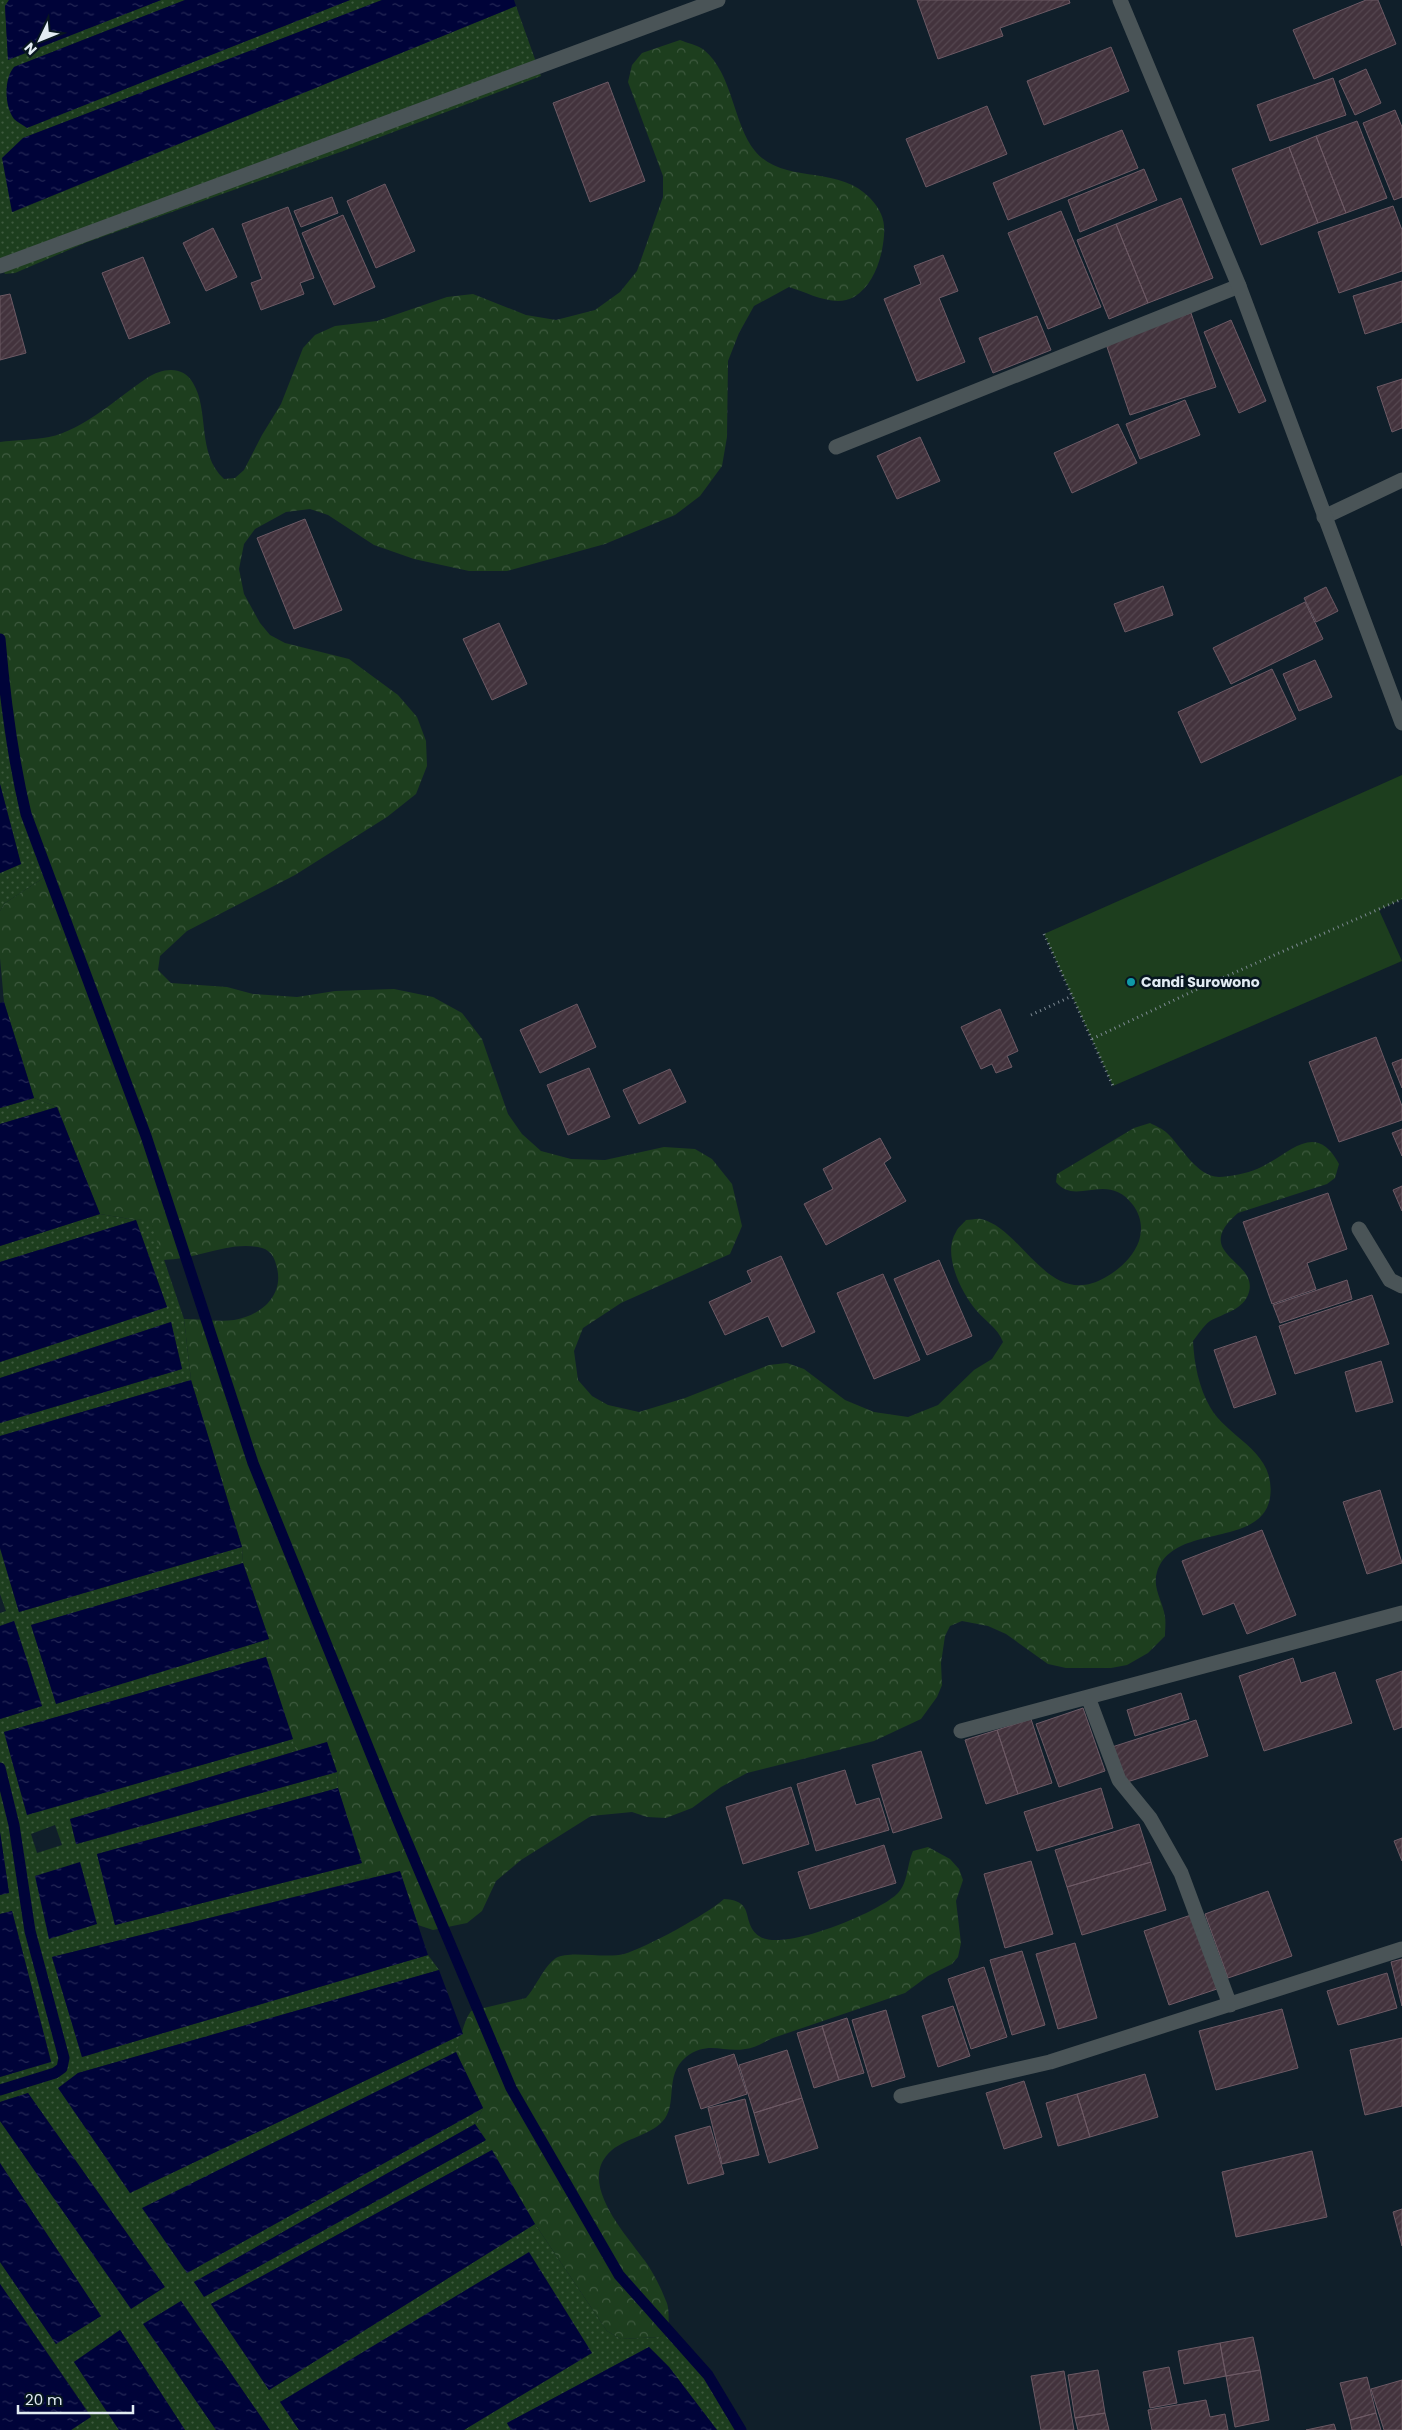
<svg xmlns="http://www.w3.org/2000/svg" width="1402" height="2430" font-family="Poppins,sans-serif">
<style>
.grass{fill:url(#grass-dots);fill-rule:evenodd}
.forest{fill:url(#forest-crowns)}
.park{fill:#1d3e1e}
.water{fill:url(#water-ripples)}
.lines{fill:none;stroke-linecap:round;stroke-linejoin:round}
.stream{stroke:#000339;stroke-width:11}
.building{fill:url(#building-hatch);stroke:#6d5a65}
.path{stroke:#7f8b94;stroke-width:3;stroke-dasharray:1 4;stroke-linecap:butt}
.minor{stroke:#4a5457;stroke-width:15}
.tertiary{stroke:#4a5457;stroke-width:15}
.culture-dot{fill:#0f9aa8;stroke:#071620;stroke-width:2}
.labels{text-anchor:middle;stroke-width:5;stroke-linejoin:round;paint-order:stroke}
.poi-label{font-size:14px;font-weight:bold;fill:#e1ebf2;stroke:#071620;text-anchor:start}
</style>
<defs>
<pattern id="grass-dots" width="8" height="8" patternUnits="userSpaceOnUse" patternTransform="scale(1.25)"><rect width="8" height="8" fill="#1d3e1e"/><path d="M2 2h.1M6 6h.1" fill="none" stroke="#3e5a3f" stroke-width="1.8" stroke-linecap="round"/></pattern>
<pattern id="forest-crowns" width="20" height="18" patternUnits="userSpaceOnUse" patternTransform="scale(1.25)"><rect width="20" height="18" fill="#1d3e1e"/><path d="M2 6a3 3 0 1 1 6 0M12 15a3 3 0 1 1 6 0" fill="none" stroke="#3e5a3f"/></pattern>
<pattern id="water-ripples" width="26" height="14" patternUnits="userSpaceOnUse" patternTransform="scale(1.25)"><rect width="26" height="14" fill="#000339"/><path d="M2 4q2-2 4 0t4 0M15 11q2-2 4 0t4 0" fill="none" stroke="#252856"/></pattern>
<pattern id="building-hatch" width="6" height="6" patternUnits="userSpaceOnUse" patternTransform="scale(1.25)"><rect width="6" height="6" fill="#43333d"/><path d="M-1 1l2-2M0 6l6-6M5 7l2-2" fill="none" stroke="#554750"/></pattern>
</defs>
<rect width="100%" height="100%" fill="#101f2a"/>
<path class="grass" d="M0,0H9L5,6L8,59L161,0H185L14,67L27,127L350,0H382L23,138L13,212L516,6L541,76L346,150L85,243L15,273L5,274L0,264Z
M0,705L5,707C15,767 26,818 48,875L5,903L0,911V873L21,864L0,784Z
M34,1098L57,1107L0,1124V1108Z
M100,1214L136,1220L150,1218L184,1319L191,1380L0,1436V1423L182,1369L171,1322L0,1378V1362L167,1307L136,1220L0,1262V1246Z
M242,1547L243,1563L31,1625L56,1703L269,1639L266,1657L4,1732L27,1814L293,1739L296,1751L70,1819L77,1844L337,1772L338,1788L97,1854L115,1925L362,1863L366,1879L52,1957L82,2057L428,1955L439,1970L78,2073L59,2088L130,2193L463,2034L456,2052L187,2273L483,2108L475,2124L194,2282L205,2296L486,2140L492,2150L211,2304L269,2390L535,2224L607,2331L621,2339L660,2337L669,2331L708,2375L741,2430H717L669,2367L649,2347L507,2423L511,2430H464L491,2412L280,2401L299,2430H270L181,2301L144,2324L216,2430H185L120,2330L74,2362L119,2430H71L91,2416L0,2284V2262L56,2344L101,2316L0,2163V2121L131,2308L164,2287L28,2093L0,2102V2077L51,2061L12,1911L0,1914V1895L9,1892L0,1832V1719L42,1706L14,1621L0,1626V1613L6,1611L0,1594V1548L19,1612ZM55,1825L62,1845L37,1853L31,1834Z"/>
<path class="forest" d="M680,40C687,43 698,45 704,50C733,74 733,124 755,151C783,185 838,164 870,198C886,215 886,228 882,250C878,269 870,287 854,297C834,308 809,293 789,287L754,306L739,333L728,361L727,437L722,466L700,496L675,515L605,544L507,571H469L414,559L374,545L328,515L310,509L286,512L255,529L244,544L239,569L244,594L260,623L270,635L285,643L349,659L398,695L417,717L426,741L427,766L416,794L387,817L295,875L187,931L160,956L158,970L171,983L227,987L253,994L297,997L335,991L394,989L433,997L462,1013L482,1039L508,1114L522,1134L541,1151L571,1159L605,1160L664,1147L695,1149L712,1159L732,1184L742,1226L730,1254L621,1303L583,1328L574,1351L578,1380L592,1396L608,1405L639,1412L685,1398L769,1365L787,1363L804,1369L845,1400L874,1412L908,1417L938,1405L974,1370L992,1359L1003,1342C997,1327 986,1322 976,1310C961,1292 942,1254 956,1232C958,1227 963,1224 966,1220C971,1220 977,1218 981,1219C1024,1229 1048,1311 1106,1277C1120,1269 1133,1257 1139,1241C1143,1228 1141,1216 1133,1205C1107,1170 1076,1207 1056,1182L1057,1174L1134,1128L1150,1123C1156,1126 1163,1129 1167,1133C1182,1147 1196,1176 1219,1177C1229,1177 1248,1173 1257,1169C1288,1156 1315,1118 1339,1164L1335,1178L1327,1184L1238,1213C1190,1254 1258,1260 1249,1292C1244,1310 1224,1313 1210,1321C1203,1326 1198,1335 1193,1341C1194,1363 1199,1388 1210,1407C1228,1439 1277,1451 1270,1498C1261,1549 1173,1522 1157,1572C1152,1588 1163,1602 1165,1617C1166,1622 1165,1630 1165,1636L1148,1653L1127,1665L1111,1668H1066L1048,1664L1006,1634L988,1626L962,1621L950,1626L945,1636L941,1663L942,1685L937,1697L921,1719L874,1741L747,1773L721,1787L692,1808L666,1818L647,1817L632,1812L591,1816L521,1860L496,1881L482,1911L467,1923L433,1930L418,1925L400,1872L366,1879L338,1788L337,1772L327,1742L296,1751L266,1657L269,1639L243,1563L242,1547L191,1380L184,1319C200,1319 218,1322 234,1320C260,1316 284,1296 277,1268C275,1259 272,1251 262,1248C229,1240 197,1260 163,1260L150,1219L136,1220L100,1214L57,1107L34,1098L4,1002L0,958V911L5,903L48,875C26,818 15,767 5,707L0,705V442C16,440 33,440 49,437C84,430 118,397 147,378C162,368 183,365 193,383C210,411 196,453 224,479L235,478L244,470L262,435L281,404L303,348L315,335L335,326L377,321L447,297L473,294L526,315L556,320L595,310L620,292L637,271L663,197V176L628,82L632,65L642,53Z
M928,1847L950,1859L959,1869L963,1880L956,1901L961,1943L958,1957L952,1964L928,1976L905,1993L773,2038C764,2042 755,2048 745,2049C724,2053 708,2040 686,2057C663,2076 679,2105 662,2122C648,2136 627,2138 612,2150C575,2181 626,2234 645,2261C653,2272 661,2288 666,2301C670,2309 668,2322 669,2331L660,2337L621,2339L607,2331L535,2224L475,2124L483,2108L456,2052C461,2039 463,2022 471,2011L526,1998C536,1987 544,1966 556,1958C570,1950 605,1959 624,1954C647,1947 706,1915 724,1899C757,1901 740,1922 759,1936C782,1953 880,1912 898,1893C908,1883 907,1864 913,1851Z"/>
<path class="park" d="M1402,775V899L1379,910L1402,961L1113,1086L1044,934Z"/>
<path class="water" d="M9,0H161L8,60L5,6Z
M185,0H350L27,128C23,125 17,122 14,119C4,105 4,79 14,67Z
M382,0H514L516,6L12,212L2,158L23,138Z
M0,784L21,864L0,873Z
M4,1002L34,1098L0,1108V1003Z
M57,1107L100,1214L0,1246V1124Z
M136,1220L167,1307L0,1362V1262Z
M171,1322L182,1369L0,1423V1378Z
M191,1380L242,1547L19,1612L0,1548V1436Z
M243,1563L269,1639L56,1704L31,1625Z
M14,1621L42,1706L0,1719V1626Z
M266,1657L293,1739L27,1815L4,1732Z
M327,1742L337,1772L76,1844L70,1819Z
M338,1788L362,1863L115,1925L97,1854Z
M0,1832L9,1893L0,1895Z
M80,1862L97,1924L49,1939L35,1876Z
M400,1871L428,1955L82,2057L52,1957Z
M12,1911L51,2062L0,2077V1914Z
M439,1970L463,2034L130,2193L58,2088L78,2073Z
M456,2052L483,2108L187,2273L142,2208Z
M28,2093L165,2287L131,2309L0,2121V2102Z
M475,2124L486,2140L204,2297L194,2282Z
M492,2150L535,2224L269,2390L211,2304Z
M0,2163L101,2316L56,2344L0,2262Z
M529,2252L592,2353L464,2430H299L280,2402Z
M0,2284L91,2417L71,2430H0Z
M181,2301L270,2430H216L143,2324Z
M120,2330L185,2430H119L74,2362Z
M649,2347L669,2367L717,2430H511L507,2423Z"/>
<g class="lines">
<path class="stream" d="M0,639C5,699 12,755 26,814L146,1136L253,1463L394,1811L511,2088L619,2275L708,2375L741,2430
M0,1768L14,1825L30,1931L64,2058L62,2068L55,2073L0,2090"/>
</g>
<path class="building" d="M917,0H1069L1070,3L1000,28L1003,36L938,59Z
M1366,0H1378L1396,44L1314,79L1293,30Z
M1111,47L1129,91L1044,125L1027,81Z
M1366,69L1381,103L1355,115L1339,81Z
M1333,78L1346,115L1270,141L1257,105Z
M608,82L645,181L590,202L553,103Z
M987,106L1007,154L926,187L906,139Z
M1395,110L1402,127V197L1394,200L1363,123Z
M1357,121L1387,198L1346,213L1316,136Z
M1122,130L1138,168L1008,220L993,183Z
M1316,136L1346,213L1318,223L1289,147Z
M1289,147L1318,223L1261,245L1232,169Z
M1144,169L1157,200L1080,232L1068,200Z
M385,184L415,251L376,268L347,201Z
M332,197L338,213L301,227L294,211Z
M1181,198L1213,278L1148,303L1116,224Z
M1393,206L1402,230V271L1339,293L1318,232Z
M288,207L314,278L300,283L304,294L261,310L251,283L262,279L242,224Z
M1061,211L1101,307L1048,329L1008,233Z
M343,215L375,287L334,305L302,233Z
M1116,224L1148,303L1109,319L1077,240Z
M213,228L237,277L206,291L183,243Z
M943,255L958,291L939,298L965,362L917,381L884,299L921,284L914,266Z
M143,257L170,323L129,339L102,273Z
M1402,281V322L1365,334L1353,296Z
M10,294L26,353L0,360V296Z
M1191,313L1216,387L1130,415L1105,341Z
M1037,316L1051,350L993,373L979,338Z
M1231,320L1266,401L1239,413L1204,332Z
M1402,379V428L1392,432L1377,387Z
M1185,400L1200,435L1140,459L1126,424Z
M1118,424L1137,463L1072,493L1054,453Z
M920,437L940,481L897,499L877,456Z
M305,519L342,610L294,629L257,538Z
M1163,586L1173,615L1125,632L1114,604Z
M1326,587L1338,611L1316,622L1304,598Z
M1305,602L1323,639L1231,684L1213,648Z
M499,623L527,684L492,700L463,639Z
M1315,660L1332,697L1299,711L1283,674Z
M1272,669L1296,719L1201,763L1178,712Z
M577,1004L596,1047L540,1073L520,1030Z
M1000,1009L1018,1051L1007,1056L1012,1067L996,1073L992,1064L981,1069L961,1027Z
M1376,1037L1402,1106V1120L1339,1142L1309,1062Z
M1402,1059V1088L1392,1063Z
M589,1068L610,1117L568,1135L547,1085Z
M670,1069L686,1102L639,1124L623,1090Z
M1402,1129V1156L1392,1133Z
M880,1138L891,1158L884,1163L906,1201L826,1245L804,1204L833,1189L823,1169Z
M1402,1186V1211L1393,1190Z
M1328,1193L1347,1249L1307,1263L1316,1289L1272,1304L1243,1222Z
M781,1256L815,1332L782,1347L768,1316L725,1335L709,1302L752,1282L747,1271Z
M939,1260L972,1336L927,1355L894,1279Z
M883,1274L920,1360L874,1379L837,1293Z
M1347,1280L1352,1299L1280,1323L1273,1305Z
M1372,1295L1389,1344L1295,1374L1279,1326Z
M1256,1336L1276,1394L1234,1408L1214,1350Z
M1381,1361L1393,1402L1356,1412L1345,1372Z
M1380,1490L1402,1563L1367,1574L1343,1502Z
M1262,1530L1296,1615L1247,1634L1234,1603L1203,1615L1182,1561Z
M1293,1658L1301,1683L1335,1672L1352,1723L1264,1751L1239,1676Z
M1402,1671V1727L1394,1730L1376,1680Z
M1181,1693L1189,1719L1135,1736L1127,1710Z
M1083,1708L1105,1771L1059,1787L1036,1724Z
M1031,1719L1052,1783L1018,1794L997,1730Z
M1196,1720L1208,1756L1124,1783L1112,1747Z
M997,1730L1018,1794L986,1804L965,1740Z
M921,1751L942,1818L893,1833L872,1765Z
M845,1770L856,1805L879,1798L889,1830L816,1851L797,1784Z
M791,1787L809,1844L743,1864L726,1807Z
M1101,1788L1113,1828L1037,1851L1024,1812Z
M1139,1824L1151,1862L1067,1887L1055,1850Z
M1402,1838V1861L1394,1841Z
M884,1845L896,1883L810,1909L798,1872Z
M1031,1861L1053,1934L1005,1948L984,1874Z
M1151,1862L1166,1910L1082,1935L1067,1887Z
M1268,1891L1292,1956L1228,1978L1205,1914Z
M1191,1915L1217,1989L1169,2005L1144,1931Z
M1075,1943L1097,2018L1058,2029L1036,1954Z
M1022,1951L1045,2025L1012,2035L990,1960Z
M1402,1959V2006L1391,1962Z
M984,1967L1007,2037L971,2049L948,1979Z
M1387,1973L1397,2008L1338,2025L1327,1991Z
M953,2006L970,2056L938,2067L922,2016Z
M1282,2009L1298,2068L1216,2090L1199,2031Z
M886,2010L905,2077L872,2087L852,2020Z
M847,2018L864,2073L839,2080L822,2026Z
M822,2026L839,2080L814,2088L797,2033Z
M1402,2038V2106L1365,2115L1350,2050Z
M787,2050L802,2098L754,2113L739,2065Z
M734,2054L747,2094L701,2109L688,2069Z
M1145,2074L1158,2117L1090,2137L1077,2094Z
M1024,2081L1042,2137L1004,2149L986,2093Z
M1077,2094L1090,2137L1058,2146L1046,2103Z
M802,2098L818,2148L769,2163L754,2113Z
M745,2099L759,2155L722,2164L708,2108Z
M710,2126L724,2174L688,2184L675,2136Z
M1312,2151L1327,2217L1236,2237L1222,2172Z
M1402,2209V2246L1393,2212Z
M1253,2337L1260,2370L1226,2376L1220,2343Z
M1220,2343L1226,2376L1184,2384L1178,2351Z
M1169,2367L1177,2403L1150,2408L1143,2372Z
M1098,2370L1105,2413L1075,2418L1068,2375Z
M1260,2370L1269,2420L1235,2427L1226,2376Z
M1064,2371L1074,2430H1041L1031,2376Z
M1367,2377L1376,2413L1350,2420L1340,2383Z
M1402,2380V2430H1384L1371,2389Z
M1206,2400L1210,2417L1225,2414L1228,2430H1152L1148,2410Z
M1105,2413L1109,2430H1078L1075,2418Z
M1376,2413L1381,2430H1352L1350,2420Z
M1334,2424L1336,2430H1306Z"/>
<g class="lines">
<path class="path" d="M1044,934L1113,1086
M1031,1015L1072,996
M1092,1039L1204,986L1402,899"/>
<path class="minor" d="M0,266L718,0
M836,447L1239,286
M1324,517L1402,480
M1359,1229L1390,1280L1402,1286
M1088,1697L1119,1780L1150,1818L1181,1873L1230,2005
M961,1731L1402,1613
M901,2096L1050,2062L1402,1949"/>
<path class="tertiary" d="M1120,0L1239,286L1402,723"/>
</g>
<circle class="culture-dot" cx="1131" cy="982" r="5"/>
<g class="labels">
<g class="poi-label">
<text x="1141" y="987">Candi Surowono</text>
</g>
</g>
<g transform="translate(40 40) rotate(227)" stroke="#071620" stroke-width="4" paint-order="stroke">
<path d="M0-4L9 19L0 12L-9 19Z" fill="#e1ebf2"/>
<text y="-8" font-size="14" font-weight="bold" text-anchor="middle" fill="#e1ebf2">N</text>
</g>
<path d="M18 2405v8h115v-8" fill="none" stroke="#e1ebf2" stroke-width="2.5"/>
<text x="25" y="2405" font-size="15" fill="#e1ebf2" stroke="#071620" stroke-width="4" paint-order="stroke">20 m</text>
</svg>
